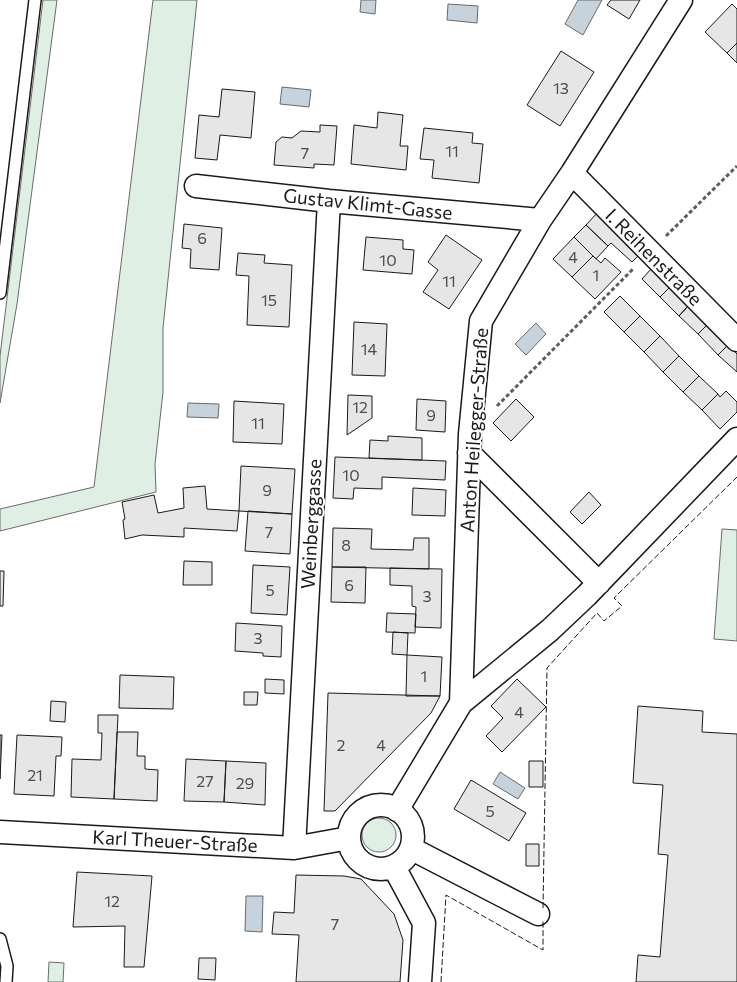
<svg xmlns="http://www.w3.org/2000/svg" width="737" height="982" font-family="Commissioner,sans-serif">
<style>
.green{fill:#e0efe3;stroke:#6a6a6a}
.water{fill:#c6d2dc;stroke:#6a6a6a}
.building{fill:#e6e6e6;stroke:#1a1a1a}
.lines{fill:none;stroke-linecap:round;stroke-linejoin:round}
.service-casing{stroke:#1a1a1a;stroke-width:14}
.minor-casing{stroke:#1a1a1a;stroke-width:25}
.path{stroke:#5f5f5f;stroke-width:3;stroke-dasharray:4 2.5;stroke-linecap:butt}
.service{stroke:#fff;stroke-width:11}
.minor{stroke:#fff;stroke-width:22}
.fence{stroke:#1a1a1a;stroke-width:1;stroke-dasharray:6 2.5;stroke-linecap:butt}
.labels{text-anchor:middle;stroke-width:4;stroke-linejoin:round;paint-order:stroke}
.number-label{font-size:16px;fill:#4d4d4d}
.street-label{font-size:19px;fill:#1a1a1a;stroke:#fff}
</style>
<rect width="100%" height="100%" fill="#fff"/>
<path class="green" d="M43,0H57L17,304L0,403V356Z
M153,0H197L163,328V392L155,464L156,492L0,531V509L94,487Z
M722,529L737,530V641L714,639Z
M362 835a17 17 0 1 1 34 0a17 17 0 1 1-34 0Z
M49,962L64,963L63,982H48Z"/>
<path class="water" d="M361,0H376L375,14L360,12Z
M578,0H602L583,35L565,24Z
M448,4L478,6L477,23L447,20Z
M282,87L311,90L309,107L280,104Z
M536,323L546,334L526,355L515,344Z
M188,403L219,404L218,418L187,417Z
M500,772L525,788L518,799L493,784Z
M246,896H263L262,932L245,931Z"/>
<path class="building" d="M611,0H640L629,19L607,5Z
M732,4L737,9V43L727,53L705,32Z
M737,43V63L727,53Z
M561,51L594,72L560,126L527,105Z
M222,89L255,92L251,138L220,135L217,160L195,158L199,115L219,117Z
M378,112L403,115L400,146H408L406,170L351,164L354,125L377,128Z
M320,125L337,126L334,165L314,164V168L274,165L276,142L282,137L292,138L301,131L320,132Z
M424,128L473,133L472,143L483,144L479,183L432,178L434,160L420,159Z
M598,212L641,253L632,262L611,243L608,246L586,225Z
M184,224L222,228L219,270L190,268L191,249L182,248Z
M586,225L608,246L596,259L574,237Z
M446,235L482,260L449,309L423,292L438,270L428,262Z
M366,237L403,240V249L414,250L412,274L363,270Z
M574,237L593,256L572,277L553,259Z
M238,253L265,255L264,263L292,265L289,327L247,325L249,276L236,275Z
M593,256L601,263L605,258L621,272L595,299L572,277Z
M651,269L670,287L660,297L642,279Z
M670,287L688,306L679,316L660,297Z
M620,296L640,316L624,332L604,312Z
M688,306L707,325L698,334L679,316Z
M640,316L660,336L644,352L624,332Z
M354,322L387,324L385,376L352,375Z
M707,325L728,345L718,355L698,334Z
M660,336L679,356L663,372L644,352Z
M728,345L737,354V372L718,355Z
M679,356L699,376L683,392L663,372Z
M699,376L718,394L702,410L683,392Z
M726,391L737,402V412L720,429L702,410L718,394L720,397Z
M348,395L372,396V418L347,435Z
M417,399L446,401L445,432L416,430Z
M516,399L534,417L511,441L493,423Z
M234,401L284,404L282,444L233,442Z
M388,436L422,438V460L369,458L370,440L388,441Z
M335,457L446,461L445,480L382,477V489L354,488L353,499L333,498Z
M241,466L295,469L292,514L239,511Z
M205,486L207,509L239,511L237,531L184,528V537L142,535L125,539L123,520L125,519L122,502L154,495L158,513L184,508L183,488Z
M413,488L446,490L445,516L412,515Z
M589,492L601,505L582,524L570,512Z
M248,511L292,514L290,554L245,551Z
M333,528L372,529L371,549L413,550L414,538H429V569L332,567Z
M184,561L212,562V585H183Z
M253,565L290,567L287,615L251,613Z
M332,567H366L365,603L331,602Z
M390,568L442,569L441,628L415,627L416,607L412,606V586L390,585Z
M0,571H4L3,606H0Z
M387,613L416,614L415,633L386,632Z
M236,623L282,626L281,657L263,656V653L235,651Z
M393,632L408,633L407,655L392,654Z
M407,655L442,657L440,696H406Z
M120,675L174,677L173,709L119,708Z
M265,679L284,680V694L265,693Z
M517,679L546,707L502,752L486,736L503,718L491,706Z
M244,692H258L257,705H244Z
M328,693L440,696L431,713L335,811H324Z
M51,701L66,702L65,722L50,721Z
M638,706L703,711L702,732L737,734V982H636L638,955L660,957L668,855L658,854L663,785L633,783Z
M98,715H118L114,799L71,797L72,759L101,760L102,733H98Z
M117,732H138L137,756H145V769L158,770L157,801L114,799Z
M0,735H2L0,779Z
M17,735L62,737L61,756H56L54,796L14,794Z
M186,759L226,761L224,802L184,801Z
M226,761L266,763L265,805L224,802Z
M529,761H543V787H529Z
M471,780L526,813L509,841L454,809Z
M526,844H539V866H526Z
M77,872L152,876L144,967H124L125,926L73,927Z
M296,875L344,876L361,879L394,914L403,940L400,982H296L299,935L272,934L274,912L294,913Z
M199,958H216L215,980L198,979Z"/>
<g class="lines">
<defs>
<path id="service" d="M0,293L35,0
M0,939L7,966L6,982"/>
<path id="minor" d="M572,173L737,340
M196,186L329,201L540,220
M469,453L599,583
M461,703L550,630L587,595L737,439
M349 837a32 32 0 1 1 64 0a32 32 0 1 1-64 0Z
M397,810L461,703L470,434L481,321L540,220L572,173L681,0
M0,832L294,848L349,838
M294,848L329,201
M412,849L538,914
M394,867L424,923L420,982"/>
</defs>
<use href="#service" class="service-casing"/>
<use href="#minor" class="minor-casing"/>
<path class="path" d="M666,236L737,166
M497,406L633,269"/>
<use href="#service" class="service"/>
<use href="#minor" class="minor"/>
<path class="fence" d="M543,908L547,668L597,613L604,621L622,606L614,598L737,477
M441,982L446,895L543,950V921"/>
</g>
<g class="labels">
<g class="number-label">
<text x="561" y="94">13</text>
<text x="452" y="157">11</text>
<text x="305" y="159">7</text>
<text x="202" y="244">6</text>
<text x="573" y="263">4</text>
<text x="388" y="266">10</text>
<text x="596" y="281">1</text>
<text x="449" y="287">11</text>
<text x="269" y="306">15</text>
<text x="369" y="355">14</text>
<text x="360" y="413">12</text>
<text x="431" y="421">9</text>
<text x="258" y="429">11</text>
<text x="351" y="481">10</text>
<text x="267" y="496">9</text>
<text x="269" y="538">7</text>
<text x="346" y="551">8</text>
<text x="349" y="591">6</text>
<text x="270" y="596">5</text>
<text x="427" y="602">3</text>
<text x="258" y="644">3</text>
<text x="424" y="682">1</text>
<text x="519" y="718">4</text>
<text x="341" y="751">2</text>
<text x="381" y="751">4</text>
<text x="35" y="781">21</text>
<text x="205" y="787">27</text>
<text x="245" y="789">29</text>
<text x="490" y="817">5</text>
<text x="112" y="907">12</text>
<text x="335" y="930">7</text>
</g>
<g class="street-label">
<text transform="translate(368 204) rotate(6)" y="7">Gustav Klimt-Gasse</text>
<text transform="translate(654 257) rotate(45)" y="7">I. Reihenstraße</text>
<text transform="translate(474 430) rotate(-86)" y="7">Anton Heilegger-Straße</text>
<text transform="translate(311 524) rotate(-87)" y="7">Weinberggasse</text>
<text transform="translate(175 841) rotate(3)" y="7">Karl Theuer-Straße</text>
</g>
</g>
</svg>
